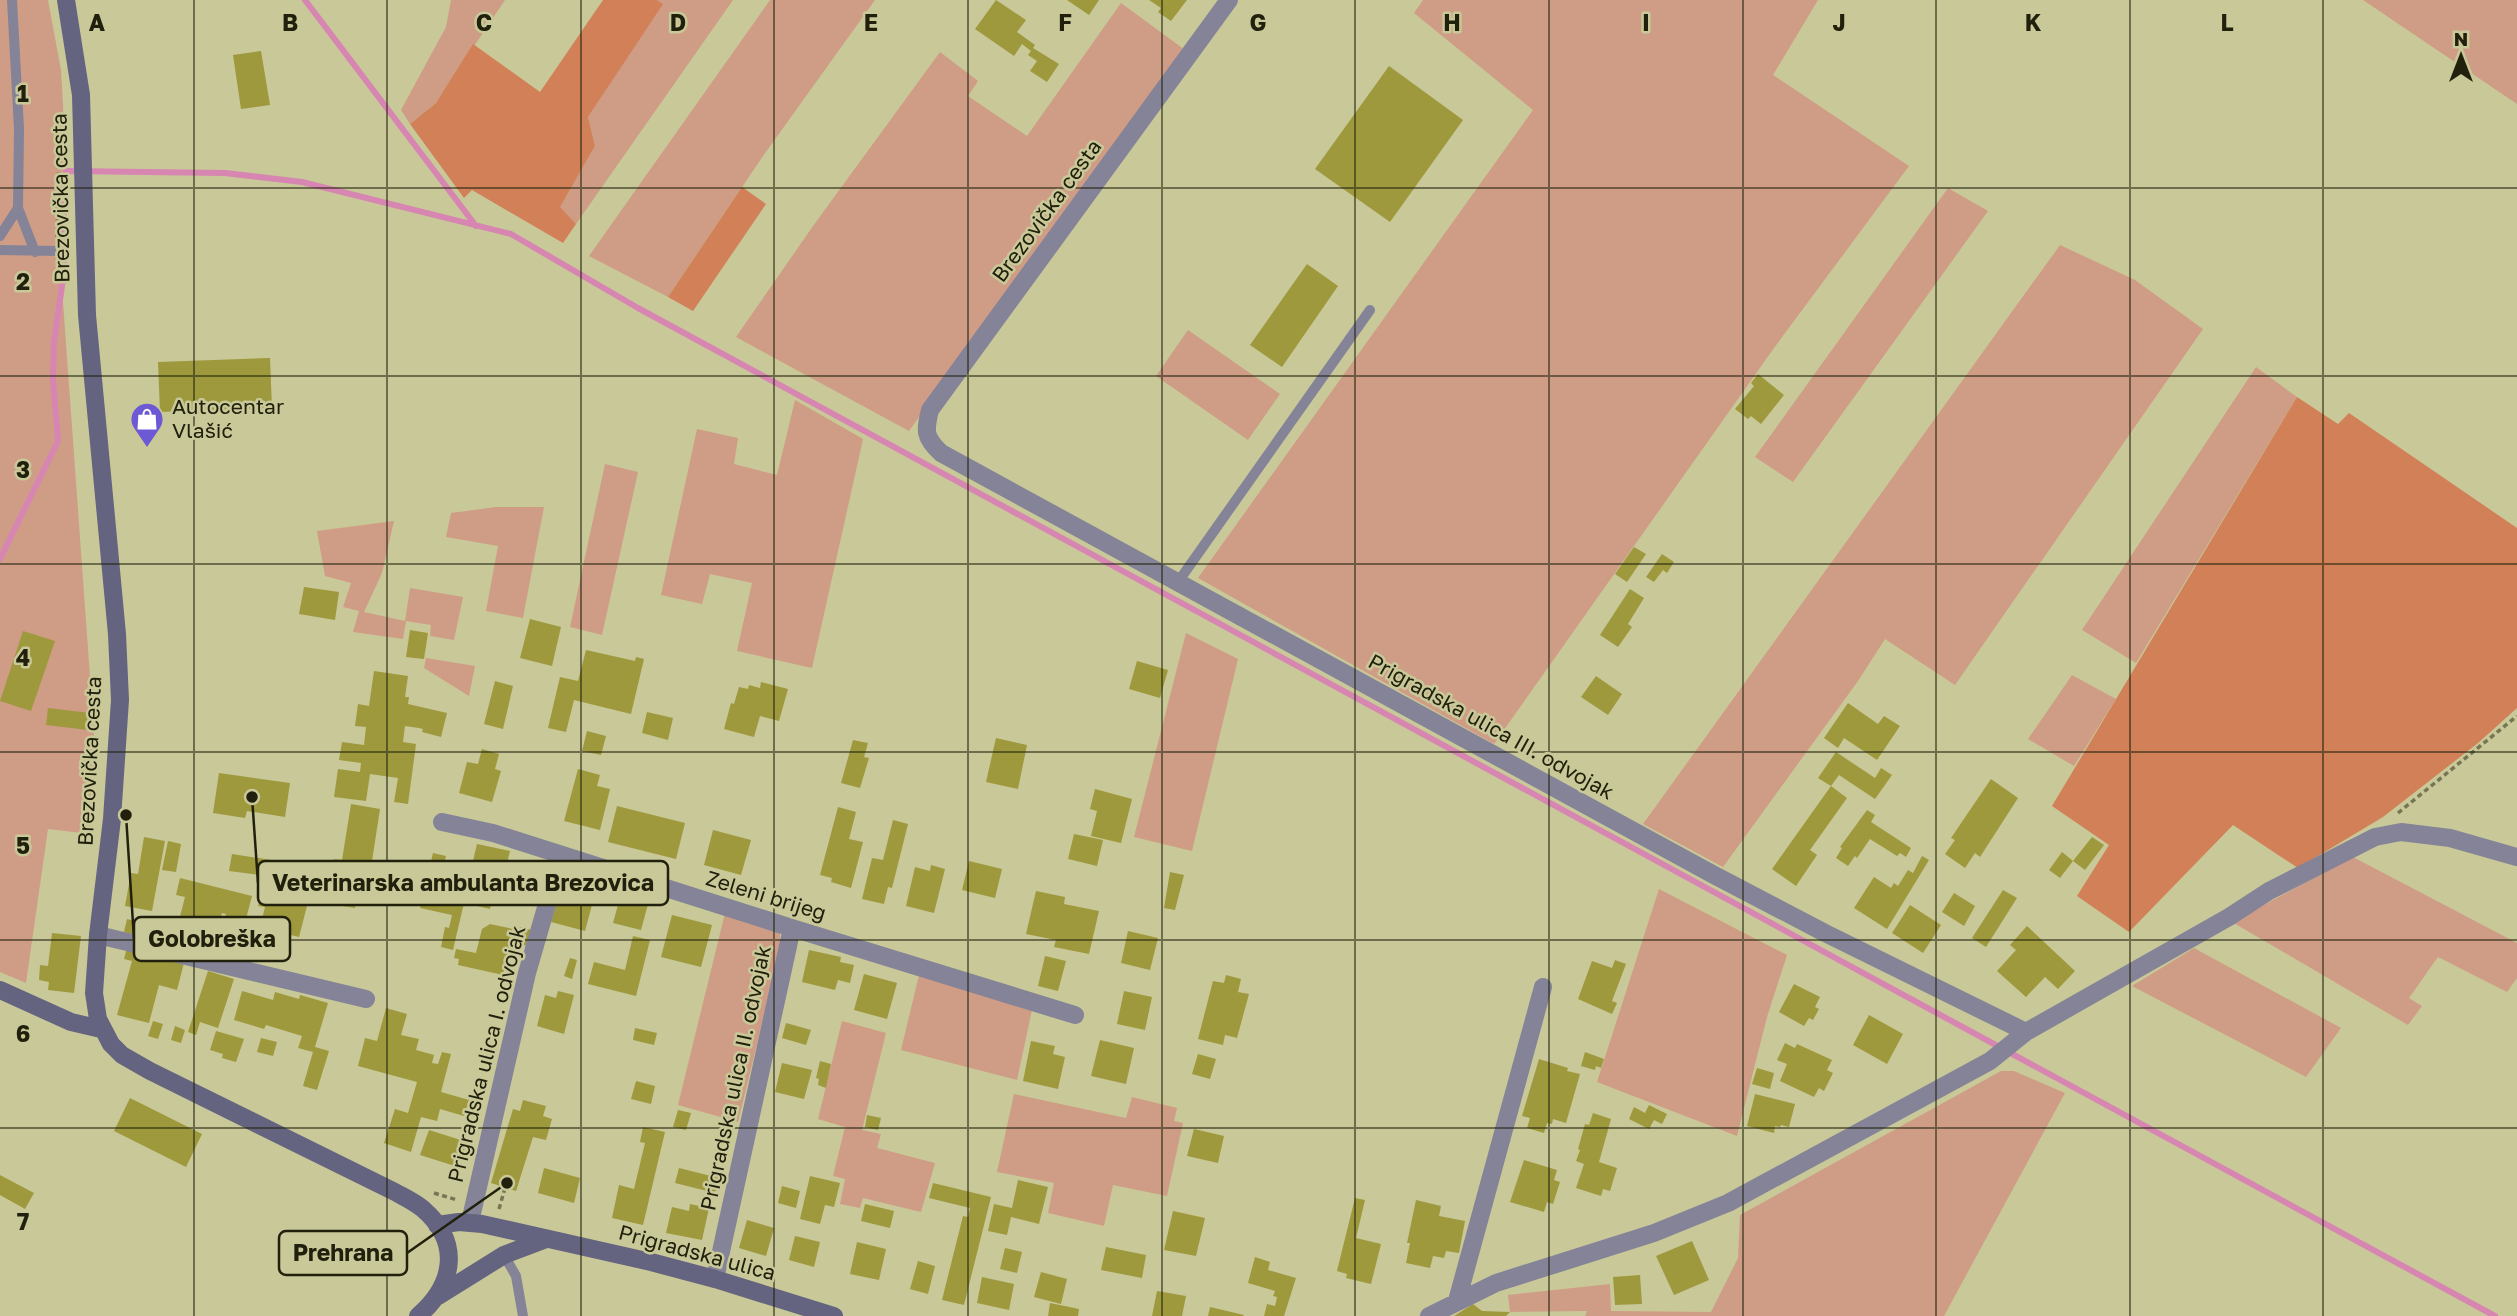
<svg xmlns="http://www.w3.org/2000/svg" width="2517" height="1316" font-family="'Golos Text',sans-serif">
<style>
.green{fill:#cf9d85}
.forest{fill:#d18058}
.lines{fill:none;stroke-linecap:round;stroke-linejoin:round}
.stream{stroke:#d786b2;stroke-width:6}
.building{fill:#9e993d}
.path{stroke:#777654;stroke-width:3.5;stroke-dasharray:5 3.5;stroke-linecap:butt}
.lane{stroke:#848397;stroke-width:10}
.street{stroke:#848397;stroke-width:18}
.secondary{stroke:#656480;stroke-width:18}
.grid{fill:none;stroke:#20200d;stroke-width:2;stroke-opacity:0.55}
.labels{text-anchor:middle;stroke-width:5;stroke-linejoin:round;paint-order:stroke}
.street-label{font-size:21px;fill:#20200d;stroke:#c9c898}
.poi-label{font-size:21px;fill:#20200d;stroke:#c9c898;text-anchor:start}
.grid-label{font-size:23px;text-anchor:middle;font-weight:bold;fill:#20200d;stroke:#c9c898;stroke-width:5;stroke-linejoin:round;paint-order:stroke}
.leader{fill:none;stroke:#20200d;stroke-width:2.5}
.callout-dot{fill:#20200d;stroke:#c9c898;stroke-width:2.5}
.callout{fill:#c9c898;stroke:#20200d;stroke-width:2.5}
.callout-label{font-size:23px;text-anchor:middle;font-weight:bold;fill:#20200d}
</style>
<rect width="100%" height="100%" fill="#c9c898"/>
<path class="green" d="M0,0H48L61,70L63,105L65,164L60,178L62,288L94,732L90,834L48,829L26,983L0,972Z
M451,0H505L436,103L410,124L401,110L446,27Z
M657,0H733L576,224L559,208L595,146L588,117L662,4Z
M770,0H875L763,156L668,297L589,256Z
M1423,0H1818L1773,75L1909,166L1774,348L1494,744L1198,578L1533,110L1414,13Z
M2363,0H2517V104Z
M1121,3L1185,50L909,431L736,337L813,226L940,52L978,81L968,96L1027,136Z
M1948,188L1988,211L1793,482L1755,457Z
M2060,245L2135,280L2203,329L1955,685L1885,639L1858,681L1723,867L1643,824Z
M1188,330L1280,394L1248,440L1156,376Z
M2256,367L2297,397L2136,663L2082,630Z
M795,400L863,439L812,668L737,651L752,583L710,574L702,604L661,595L697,429L738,438L734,464L777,475Z
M605,464L638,472L602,635L570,627Z
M496,507H544L523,618L486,611L498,546L446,537L451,513Z
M394,521L382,573L364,612L405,621L410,588L463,597L454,640L430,636L431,625L406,621L403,639L353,632L359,611L343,607L351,583L325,576L317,531Z
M1186,633L1238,659L1192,851L1134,837Z
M426,658L475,666L469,696L424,668Z
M2072,675L2116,699L2074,766L2028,739Z
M2353,857L2517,943V978L2507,992L2438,957L2409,998L2422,1006L2408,1025L2232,922Z
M1659,889L1787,955L1767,1017L1737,1136L1597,1082Z
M725,913L780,932V950L738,1122L678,1105Z
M2194,948L2341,1028L2306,1077L2132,986Z
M919,975L1032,1010L1017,1080L901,1050Z
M842,1021L886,1033L862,1130L881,1134L877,1148L935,1163L921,1212L863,1198L860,1208L840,1204L845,1179L833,1176L845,1127L818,1119Z
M2001,1071H2014L2065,1093L1944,1316H1585L1587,1311L1510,1312L1508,1295L1610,1284L1611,1311L1711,1312L1738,1258L1740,1215Z
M1014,1094L1126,1118L1132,1097L1177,1108L1174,1121L1183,1123L1167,1196L1113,1185L1104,1226L1048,1213L1054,1183L997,1172Z"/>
<path class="forest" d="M603,0H657L663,4L588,117L595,146L560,207L576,224L563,243L472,190L464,198L410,124L436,103L473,44L540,92Z
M742,187L766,204L693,311L668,297Z
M2297,397L2338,424L2349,413L2517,528V708L2478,743L2383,817L2298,868L2233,825L2129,932L2077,896L2109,845L2052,806Z"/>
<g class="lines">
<path class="stream" d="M305,0L476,226
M0,559L58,441L53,379L54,342L64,272V177L66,171L225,173L302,182L511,234L638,308L2495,1316"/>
</g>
<path class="building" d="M996,0L1026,20L1017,32L1035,45L1033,48L1059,64L1047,82L1030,71L1037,61L1028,55L1031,51L1022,44L1014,56L975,29Z
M1067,0H1099L1089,15Z
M1149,0H1187L1171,21L1158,12L1161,8Z
M261,51L270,105L241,109L233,55Z
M1389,66L1463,120L1390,222L1315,169Z
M1307,264L1338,286L1282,367L1250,345Z
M270,358L272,408L160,412L158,362Z
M1758,374L1784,395L1761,424L1751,416L1748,419L1735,409L1754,386L1751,383Z
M1634,547L1646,554L1627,582L1615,574Z
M1662,554L1674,562L1667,573L1663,570L1654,582L1646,577Z
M304,587L339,592L335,620L299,614Z
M1630,589L1644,598L1628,624L1632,627L1618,647L1600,635Z
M530,619L561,627L552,666L520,658Z
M410,630L428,633L424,659L406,657Z
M23,631L55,641L31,711L0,701Z
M586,650L635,661L636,657L644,659L631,714L574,700L566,732L548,728L560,677L578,681Z
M1137,661L1168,670L1160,698L1129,689Z
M374,671L408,676L405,697H409L408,704L447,713L441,737L422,732L423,729L419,728L405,726L403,742L416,744L408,804L394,802L398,778L370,774L366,801L334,797L338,769L360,772L361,763L339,760L342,742L364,745L366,727L355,726L358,704L369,706Z
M1596,676L1622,694L1608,715L1581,697Z
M495,681L513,686L503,729L484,724Z
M761,682L788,689L779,721L760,716L754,737L724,729L731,703L734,704L739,687L748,689L749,685L760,688Z
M1848,703L1878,724L1884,716L1900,726L1877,760L1844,738L1838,748L1824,738Z
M48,708L90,713L88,730L46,725Z
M647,712L673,718L668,740L642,733Z
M587,731L606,736L601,755L582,751Z
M996,738L1027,745L1018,789L986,782Z
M853,740L868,743L864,757L869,758L860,788L841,783Z
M482,749L499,754L495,769L501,771L492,802L459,793L467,762L478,764Z
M1836,752L1875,778L1881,768L1892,775L1875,799L1839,775L1831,786L1818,778Z
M578,769L600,775L597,786L610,789L600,830L564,821Z
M219,773L290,783L285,817L247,811L245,818L213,813Z
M1991,779L2018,798L1980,857L1975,853L1965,868L1945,854L1955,840L1951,838Z
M1831,786L1847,798L1810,850L1817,855L1796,886L1772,869Z
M1095,789L1132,799L1121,843L1091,836L1097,811L1090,809Z
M351,804L380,809L368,887L330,881L334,859L342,860Z
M617,806L685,823L676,859L608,842Z
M838,807L856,812L849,839L863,842L851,888L831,882L832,878L820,875Z
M1867,810L1875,815L1871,822L1911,848L1906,857L1900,853L1897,856L1870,839L1857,858L1855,856L1848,866L1836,858L1842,848L1840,847Z
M893,820L908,824L892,888L888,887L884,904L862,899L872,858L883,860Z
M713,830L751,840L741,875L704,865Z
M1074,834L1103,840L1097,866L1068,859Z
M144,837L165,841L152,911L125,906L131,873L138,874Z
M2092,837L2104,845L2085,870L2073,861Z
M168,841L181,844L176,872L162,870Z
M477,844L510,851L501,889L495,888L490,909L464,903L453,950L441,947L445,927L449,928L452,915L420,908L433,853L446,856L441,876L468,882Z
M2062,852L2073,861L2060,878L2049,870Z
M232,854L278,861L276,877L229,871Z
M1922,856L1929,860L1887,929L1854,908L1874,877L1891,888L1894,883L1898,886L1908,870L1913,873Z
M969,861L1002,869L995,898L962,890Z
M931,865L945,869L934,913L906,906L915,867L930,871Z
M1170,872L1184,875L1175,910L1164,908Z
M180,878L252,896L246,919L261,923L265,907L258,906L261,893L279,898L280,895L308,902L299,937L271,930L264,958L218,946L226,914L222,913L215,942L176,932L185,897L176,895Z
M563,881L596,890L585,931L551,922Z
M622,890L650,897L641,930L613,923Z
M2003,890L2017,898L1986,947L1972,938Z
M1036,891L1065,897L1064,904L1099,911L1089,954L1054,947L1056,940L1026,934Z
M332,892L356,896L355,908L330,904Z
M1954,893L1975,906L1964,926L1942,912Z
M1910,905L1941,925L1923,953L1892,933Z
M672,915L712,925L701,967L661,957Z
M127,919L147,924L143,937L124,932Z
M490,924L513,929L503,975L458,965L459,959L454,958L456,949L476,953L482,929Z
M2027,926L2075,971L2058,989L2045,977L2026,997L1997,971L2016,950L2010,945Z
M520,927L535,931L531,947L516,943Z
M1128,931L1158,938L1150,970L1121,963Z
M52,933L81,936L74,993L48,990L49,982L39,980L40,965L48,966Z
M633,936L650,940L636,996L588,984L594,962L625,970Z
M127,947L184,963L177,990L159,985L149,1023L117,1015L132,961L124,959Z
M809,950L841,957L840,962L854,965L850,983L838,980L835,990L802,982Z
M1045,956L1066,961L1058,991L1038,986Z
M570,958L577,960L572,979L564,976Z
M1615,960L1626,964L1612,1001L1617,1003L1612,1014L1578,999L1592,961L1612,968Z
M208,971L234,979L218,1028L200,1022L196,1035L188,1032Z
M864,974L897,983L887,1019L854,1010Z
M1226,975L1241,979L1238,992L1249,994L1237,1038L1225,1035L1223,1045L1198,1039L1213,981L1224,983Z
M1794,984L1820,997L1815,1007L1819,1009L1813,1020L1809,1018L1804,1026L1779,1012Z
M242,991L273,1000L275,992L299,999L300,995L328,1003L315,1047L329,1051L317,1090L303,1086L313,1052L298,1048L302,1036L266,1025L264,1029L234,1020Z
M558,991L574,995L564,1034L537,1026L545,995L556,998Z
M1124,991L1152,997L1145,1030L1117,1024Z
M386,1008L407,1014L401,1035L419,1039L416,1050L434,1055L432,1063L438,1064L442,1052L451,1054L441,1092L469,1100L464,1116L440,1109L437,1121L421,1117L411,1152L384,1143L395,1109L408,1113L417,1082L358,1066L365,1038L377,1041Z
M1869,1015L1903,1034L1887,1064L1853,1045Z
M153,1021L163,1024L158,1039L148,1036Z
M786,1023L811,1030L806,1045L782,1038Z
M175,1026L185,1030L181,1043L171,1040Z
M635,1028L657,1033L654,1045L633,1040Z
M216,1031L244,1039L236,1062L222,1058L223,1054L210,1050Z
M261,1038L277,1042L273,1056L257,1052Z
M1100,1040L1134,1048L1126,1084L1091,1076Z
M1031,1041L1055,1046L1053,1054L1065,1057L1058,1089L1023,1081Z
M1785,1043L1795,1048L1797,1044L1832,1060L1827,1070L1833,1073L1824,1091L1819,1088L1814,1097L1780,1081L1787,1064L1777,1060Z
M1585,1052L1604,1059L1601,1068L1596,1066L1595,1070L1581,1066Z
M1198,1054L1216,1059L1210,1079L1192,1074Z
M1539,1059L1568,1068L1567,1071L1580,1074L1566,1123L1553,1119L1552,1124L1547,1123L1544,1133L1527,1128L1530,1118L1522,1116Z
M820,1061L831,1064L826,1088L818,1085L819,1079L816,1078Z
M782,1063L812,1070L804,1099L775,1092Z
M1757,1068L1774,1073L1770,1089L1752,1084Z
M636,1081L655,1086L651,1104L631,1099Z
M1755,1094L1795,1104L1789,1127L1781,1125L1780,1127L1775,1126L1774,1133L1747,1126Z
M130,1098L202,1134L186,1167L114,1131Z
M523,1100L546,1106L543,1116L552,1119L546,1140L533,1137L516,1191L491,1183L513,1109L520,1111Z
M1649,1105L1667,1114L1662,1124L1654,1120L1649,1129L1629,1119L1634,1107L1645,1113Z
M678,1110L691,1113L686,1130L673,1127Z
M1593,1113L1611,1119L1599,1162L1617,1168L1610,1191L1603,1189L1601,1196L1576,1188L1584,1164L1576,1161L1580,1150L1578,1149L1585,1124L1589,1125Z
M867,1115L881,1118L878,1130L865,1127Z
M643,1127L665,1132L643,1225L612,1218L619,1185L634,1189L645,1143L640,1142Z
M1194,1129L1224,1136L1218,1163L1187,1156Z
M429,1130L467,1142L458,1167L420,1155Z
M1524,1160L1557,1170L1554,1180L1560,1182L1553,1204L1547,1202L1544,1212L1510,1202Z
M544,1168L580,1178L574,1203L538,1193Z
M679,1168L719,1178L715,1193L675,1183Z
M0,1175L34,1193L25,1209L0,1195Z
M810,1176L840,1183L834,1207L825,1205L820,1224L800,1219Z
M1018,1180L1048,1187L1039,1224L1011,1217L1007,1235L988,1231L994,1204L1012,1208Z
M933,1183L991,1197L964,1305L942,1300L963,1216L968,1217L970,1208L929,1198Z
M782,1186L800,1191L796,1208L778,1203Z
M1355,1198L1365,1200L1356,1238L1381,1244L1371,1284L1346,1278L1347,1274L1337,1271Z
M1416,1200L1441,1206L1439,1216L1465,1221L1459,1253L1446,1251L1444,1258L1433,1256L1430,1268L1406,1263L1410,1243H1407Z
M690,1204L709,1208L702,1240L666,1233L672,1207L689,1211Z
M865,1204L894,1211L890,1228L861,1221Z
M1173,1211L1205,1218L1196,1256L1164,1250Z
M747,1220L774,1228L766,1256L739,1248Z
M795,1236L820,1242L814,1267L789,1260Z
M1692,1241L1709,1280L1674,1295L1656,1256Z
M857,1242L886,1249L879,1280L850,1274Z
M1106,1247L1146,1255L1142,1278L1101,1270Z
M1005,1248L1022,1252L1017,1273L1000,1269Z
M1255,1257L1270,1262L1268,1270L1296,1278L1284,1316H1264L1267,1304L1275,1306L1277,1297L1273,1296L1275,1291L1248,1283Z
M918,1261L935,1266L928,1294L910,1289Z
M1041,1272L1067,1279L1061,1304L1034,1297Z
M1640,1275L1642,1304L1615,1305L1613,1277Z
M982,1277L1014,1284L1009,1310L977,1303Z
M1157,1291L1186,1296L1182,1316H1152Z
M1050,1303L1079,1309L1078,1316H1048Z
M1473,1304L1482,1311L1510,1312L1506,1316H1454Z
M1210,1307L1244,1315L1243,1316H1208Z"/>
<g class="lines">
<path class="path" d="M57,237L59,150H65
M2398,813L2517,716
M434,1193L457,1200
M499,1209L505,1188"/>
<path class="lane" d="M12,0L19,129L18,208L35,252
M0,236L18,208
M0,250L60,251
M1178,582L1370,310
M504,1255L516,1276L523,1316"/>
<path class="street" d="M1229,0L930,410C925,431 924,437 941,453L1714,875L1825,933L2026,1032
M442,822L493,833L792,928L1075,1015
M98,935L366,999
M470,1222L527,973L561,856
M715,1279L792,928
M1457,1301L1543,987
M1429,1316L1496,1283L1654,1233L1728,1203L1990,1061L2026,1032L2229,917L2269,891L2375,837L2401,832L2450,838L2517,857"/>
<path class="secondary" d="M66,0L81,95L87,315L117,634L120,700L112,819L98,935L94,993L98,1019L111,1044L122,1055L150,1071L395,1192C404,1197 415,1202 423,1209C462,1243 454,1285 418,1316
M0,990L71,1022L101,1029
M437,1225L459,1222L482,1224L651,1262L715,1279L834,1316
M438,1296L504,1255L546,1239"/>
</g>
<path class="grid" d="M194,0V1316M387,0V1316M581,0V1316M774,0V1316M968,0V1316M1162,0V1316M1355,0V1316M1549,0V1316M1743,0V1316M1936,0V1316M2130,0V1316M2323,0V1316M0,188H2517M0,376H2517M0,564H2517M0,752H2517M0,940H2517M0,1128H2517"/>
<defs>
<symbol id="shop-pin" viewBox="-11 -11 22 30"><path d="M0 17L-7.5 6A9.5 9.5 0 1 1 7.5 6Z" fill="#6d59d3" stroke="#c9c898"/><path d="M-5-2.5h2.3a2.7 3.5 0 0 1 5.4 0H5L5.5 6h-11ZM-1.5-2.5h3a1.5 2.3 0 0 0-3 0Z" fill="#fff"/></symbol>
</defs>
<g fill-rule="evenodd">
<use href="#shop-pin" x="128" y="400" width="38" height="52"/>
</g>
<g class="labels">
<g class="street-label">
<text transform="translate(61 198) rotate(-91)" y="7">Brezovička cesta</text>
<text transform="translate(1047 211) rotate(-54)" y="7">Brezovička cesta</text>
<text transform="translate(1491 727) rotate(29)" y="7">Prigradska ulica III. odvojak</text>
<text transform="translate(90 761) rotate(-87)" y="7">Brezovička cesta</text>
<text transform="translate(766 896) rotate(17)" y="7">Zeleni brijeg</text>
<text transform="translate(487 1054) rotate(-76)" y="7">Prigradska ulica I. odvojak</text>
<text transform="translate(736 1078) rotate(-78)" y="7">Prigradska ulica II. odvojak</text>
<text transform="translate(697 1253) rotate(15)" y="7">Prigradska ulica</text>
</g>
<g class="poi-label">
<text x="172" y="414">Autocentar<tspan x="172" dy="24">Vlašić</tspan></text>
</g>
</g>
<g class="grid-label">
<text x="97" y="31">A</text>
<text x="290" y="31">B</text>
<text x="484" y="31">C</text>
<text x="678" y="31">D</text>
<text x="871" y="31">E</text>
<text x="1065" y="31">F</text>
<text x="1258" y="31">G</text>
<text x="1452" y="31">H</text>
<text x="1646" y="31">I</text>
<text x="1839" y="31">J</text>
<text x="2033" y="31">K</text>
<text x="2227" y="31">L</text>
<text x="23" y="102">1</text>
<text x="23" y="290">2</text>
<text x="23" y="478">3</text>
<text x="23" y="666">4</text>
<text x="23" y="854">5</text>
<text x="23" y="1042">6</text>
<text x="23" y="1230">7</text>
</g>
<path class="leader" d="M252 797L258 883M126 815L134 939M507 1183L407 1253"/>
<g class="callout-dot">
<circle cx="252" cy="797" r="7"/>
<circle cx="126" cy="815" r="7"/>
<circle cx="507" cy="1183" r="7"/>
</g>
<g class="callout">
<rect x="258" y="861" width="410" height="44" rx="7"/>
<rect x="134" y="917" width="156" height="44" rx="7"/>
<rect x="279" y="1231" width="128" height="44" rx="7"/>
</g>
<g class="callout-label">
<text x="463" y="891">Veterinarska ambulanta Brezovica</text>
<text x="212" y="947">Golobreška</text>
<text x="343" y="1261">Prehrana</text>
</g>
<g transform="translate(2461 56)" stroke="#c9c898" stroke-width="5" paint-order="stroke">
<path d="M0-5L12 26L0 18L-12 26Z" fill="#20200d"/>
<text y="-10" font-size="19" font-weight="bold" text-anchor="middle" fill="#20200d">N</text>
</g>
</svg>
